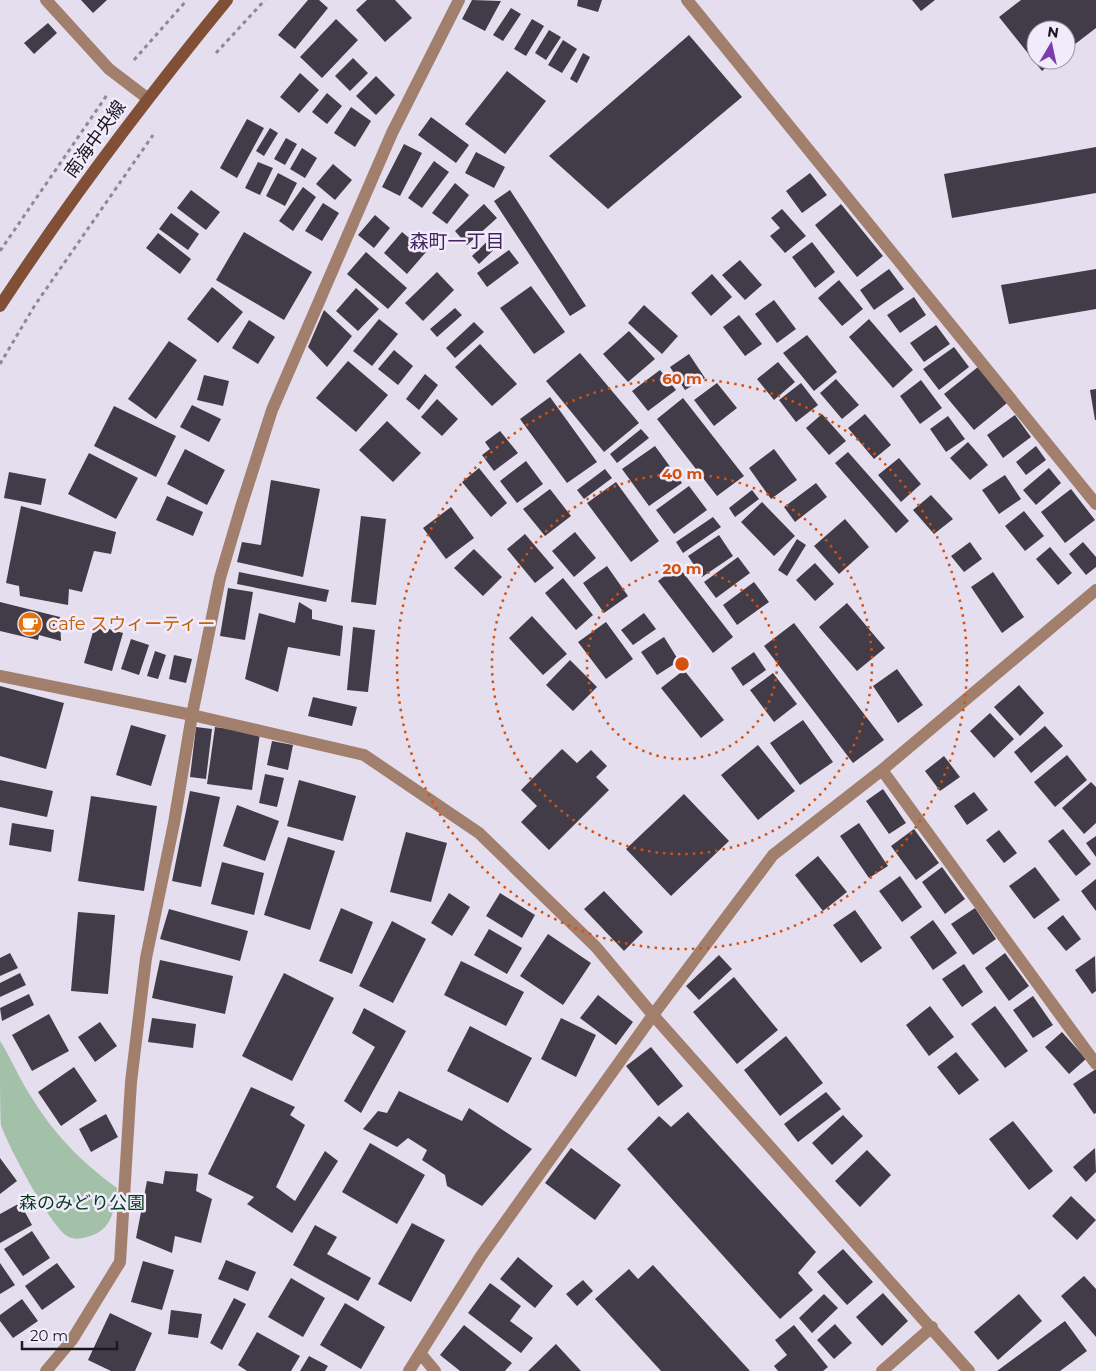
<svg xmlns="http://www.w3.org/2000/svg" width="1096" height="1371" font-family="Montserrat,'Noto Sans JP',sans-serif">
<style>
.green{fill:#a3c0a9}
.building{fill:#423c49}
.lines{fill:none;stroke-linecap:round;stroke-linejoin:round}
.path{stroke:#8e8995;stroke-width:3;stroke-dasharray:4 4;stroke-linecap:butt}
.street{stroke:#a27e6d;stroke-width:12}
.secondary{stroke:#814f35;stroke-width:12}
.ring{fill:none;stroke:#d4520e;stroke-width:2.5;stroke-dasharray:2.5 5}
.labels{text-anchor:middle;stroke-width:5;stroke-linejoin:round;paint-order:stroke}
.street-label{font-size:18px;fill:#1b181e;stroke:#f2ebfb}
.food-label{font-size:18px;fill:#c56008;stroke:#f2ebfb;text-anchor:start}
.park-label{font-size:18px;fill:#003e1b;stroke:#f2ebfb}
.neighbourhood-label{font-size:19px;fill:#42245d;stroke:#f2ebfb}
.centre{fill:#d4520e;stroke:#f2ebfb;stroke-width:2.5}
.ring-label{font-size:15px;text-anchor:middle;font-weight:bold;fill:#d4520e;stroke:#f2ebfb;stroke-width:5;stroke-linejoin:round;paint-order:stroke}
</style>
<rect width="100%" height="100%" fill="#e5deee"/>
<path class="green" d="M0,1041C11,1058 19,1078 30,1095C53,1133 81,1162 117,1188C115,1206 113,1228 93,1235C85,1238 75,1241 67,1236C50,1225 8,1146 1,1125C0,1112 0,1058 0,1041Z"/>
<path class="building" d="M81,0H107L93,13Z
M308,0H319L328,8L295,49L278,35Z
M367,0H395L412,18L385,42L356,10Z
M472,0L501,1L485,31L462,19Z
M578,0H602L598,12L577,6Z
M912,0H935L921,11Z
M1021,0H1096V28L1066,51V30H1036V60H1055L1042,71L999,17Z
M511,8L521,14L503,41L493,35Z
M336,19L358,40L322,78L300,57Z
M532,19L544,26L526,56L514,49Z
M48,23L57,33L34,54L24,43Z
M549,30L561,37L546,60L535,53Z
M689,35L742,97L608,209L549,156Z
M563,40L577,49L562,73L548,65Z
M583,53L590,57L577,83L570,79Z
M353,58L368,73L350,91L335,76Z
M507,71L546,101L505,154L465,124Z
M300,73L319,90L299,113L280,97Z
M376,76L395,95L376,115L356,96Z
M327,93L342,106L327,124L312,112Z
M351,107L371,121L355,147L334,133Z
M431,117L469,145L456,163L418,135Z
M247,119L264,128L237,178L220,168Z
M270,128L278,133L264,156L256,151Z
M286,138L297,144L285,165L274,159Z
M404,144L422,153L400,196L382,187Z
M1096,147V193L952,218L944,174Z
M302,148L317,158L305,178L290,169Z
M476,152L505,167L494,188L465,173Z
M434,161L449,172L422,208L408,198Z
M258,162L273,168L260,195L245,188Z
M333,164L352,180L335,200L316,184Z
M278,173L297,183L285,206L266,196Z
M810,173L827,195L802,213L786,191Z
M455,183L469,195L447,224L432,213Z
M303,187L316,197L293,231L279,221Z
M191,190L220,212L206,230L177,208Z
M510,190L586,306L570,316L494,201Z
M323,203L339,213L322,241L305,231Z
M484,204L497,218L467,245L455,231Z
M841,204L883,256L857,277L815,225Z
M782,209L806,236L785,253L770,236L780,228L771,218Z
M171,213L199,234L188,250L159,229Z
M375,215L390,228L374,248L358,235Z
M244,232L312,272L284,320L216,280Z
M402,232L426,252L407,274L384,253Z
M158,233L191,259L180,274L146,248Z
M496,233L504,240L479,264L472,256Z
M812,242L835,272L815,288L792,257Z
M509,250L519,263L487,287L477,273Z
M366,252L407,288L388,309L347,274Z
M740,260L762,285L745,300L722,275Z
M889,269L904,289L874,310L860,290Z
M1096,269V309L1009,324L1001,285Z
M437,272L454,290L423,321L405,303Z
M712,274L732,297L711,316L691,293Z
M839,280L863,309L842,326L818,298Z
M531,286L565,332L534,354L500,308Z
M212,287L243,312L218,343L187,319Z
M356,288L379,309L358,331L336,311Z
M914,297L926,315L900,333L887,315Z
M774,300L796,329L777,343L755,314Z
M644,305L678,336L662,354L628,323Z
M455,308L462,315L437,337L430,329Z
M324,310L352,336L327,367L308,347Z
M739,315L762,344L745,356L723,327Z
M379,319L398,334L372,366L353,351Z
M869,319L913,370L893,388L849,337Z
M249,320L275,337L258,364L232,348Z
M474,322L484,332L455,358L446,348Z
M936,325L950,344L924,362L910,343Z
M629,331L655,359L628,382L603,354Z
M807,335L837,372L814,391L783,353Z
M169,341L197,360L156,419L128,399Z
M480,344L517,384L492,406L455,367Z
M954,347L969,367L939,390L923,369Z
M394,350L413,366L398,385L378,369Z
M580,353L639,423L604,452L546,381Z
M689,354L705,378L685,390L670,367Z
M348,361L388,395L356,432L316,398Z
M778,362L795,382L774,400L757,379Z
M978,367L1007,403L974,430L944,394Z
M660,370L676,390L648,411L632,391Z
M425,374L438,385L419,410L406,399Z
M204,375L229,381L223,406L197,400Z
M836,379L859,405L842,419L820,393Z
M921,380L942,408L920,424L900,396Z
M717,383L737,408L714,426L694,400Z
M801,383L818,405L796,422L779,400Z
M1096,389V420H1095L1090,390Z
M550,397L597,462L567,483L520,419Z
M683,398L744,476L717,496L657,419Z
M437,399L458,419L442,436L421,417Z
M192,405L221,419L209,442L180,427Z
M114,406L176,436L156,477L94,446Z
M822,414L846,441L829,455L806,428Z
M865,414L891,445L874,459L848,428Z
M1015,415L1031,437L1003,458L987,435Z
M948,416L965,439L946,452L930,429Z
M387,421L421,453L393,482L359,450Z
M641,429L649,438L617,463L610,454Z
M500,431L518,453L494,471L482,455L490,449L485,442Z
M968,442L988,465L970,480L950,458Z
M655,446L682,483L649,506L622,469Z
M1036,446L1046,460L1026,475L1016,462Z
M185,449L225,470L207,505L167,484Z
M774,449L797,480L771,499L749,468Z
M848,452L909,521L896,533L835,463Z
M89,453L138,478L116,519L68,494Z
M899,458L921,484L901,502L878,475Z
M526,461L543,484L517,503L500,481Z
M479,468L507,503L491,517L462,482Z
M1049,468L1061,483L1036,505L1023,490Z
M605,469L612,478L584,499L577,490Z
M9,472L46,479L41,505L4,498Z
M1005,475L1021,499L999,514L982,490Z
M271,480L320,489L303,577L237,562L242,542L261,545Z
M616,482L659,541L631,562L587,503Z
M816,483L827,497L795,522L784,507Z
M689,486L707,510L674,534L656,510Z
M550,489L571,516L545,536L523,509Z
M1071,489L1095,520L1065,543L1041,512Z
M752,490L759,499L735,517L729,508Z
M931,495L953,519L934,534L913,510Z
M167,496L203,512L193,536L156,520Z
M762,502L795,536L774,556L741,522Z
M21,506L116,532L111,554L94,551L82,592L69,589L68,605L20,596L19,586L6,583Z
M451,507L474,538L446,559L423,528Z
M1024,511L1044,536L1025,551L1005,526Z
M361,516L386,519L376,605L351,602Z
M713,517L721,527L683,553L676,542Z
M845,519L869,547L839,574L814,546Z
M575,532L596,558L574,577L552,551Z
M525,534L554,568L535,583L507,549Z
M719,535L733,556L702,577L688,556Z
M797,539L806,545L787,576L778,570Z
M970,542L982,559L964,572L951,556Z
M1083,542L1096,557V567L1086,575L1069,554Z
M1050,547L1072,573L1058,585L1036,559Z
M474,549L502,577L483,596L454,568Z
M738,557L750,573L716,598L704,582Z
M815,563L834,584L815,601L796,580Z
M607,566L628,596L604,613L583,583Z
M678,566L733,637L713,653L658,581Z
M239,572L329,590L326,602L237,584Z
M993,572L1024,617L1002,633L971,587Z
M563,578L593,615L576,630L545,593Z
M754,582L769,602L737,625L723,605Z
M228,588L253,592L245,640L220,636Z
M0,602L60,617L61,641L39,635L38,640L0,631Z
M299,602L312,610V619L343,626L340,656L288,647L278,692L245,679L259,613L295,623Z
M847,603L885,648L857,671L819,627Z
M644,613L656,629L633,645L621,630Z
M532,616L567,654L543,675L509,638Z
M606,622L633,659L606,679L578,642Z
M794,623L884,740L853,763L764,646Z
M95,625L123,633L112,671L84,663Z
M353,627L375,630L368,692L347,690Z
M664,637L679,661L657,675L641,652Z
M131,639L149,645L139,675L121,669Z
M155,651L166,655L158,679L147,676Z
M754,652L766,670L743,686L731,668Z
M174,655L192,659L186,683L169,679Z
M570,660L597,687L573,711L546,685Z
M897,669L923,705L898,723L873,686Z
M684,670L724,720L701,738L661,688Z
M773,673L797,704L774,722L750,690Z
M1019,685L1044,713L1020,736L994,707Z
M0,686L64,703L46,769L0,756Z
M313,697L357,707L352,726L308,716Z
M990,713L1014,739L994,758L970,731Z
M803,720L833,762L800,785L770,743Z
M131,725L166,735L151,786L116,775Z
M1045,726L1063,746L1031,773L1014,752Z
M196,727L212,729L206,779L190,777Z
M215,727L260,733L252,790L207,784Z
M272,741L293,745L288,770L267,765Z
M758,745L795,791L758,820L721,775Z
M562,749L577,763L591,750L607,766L596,777L609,790L549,850L521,822L537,806L521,790Z
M1067,755L1087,780L1055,807L1034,782Z
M944,756L960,777L940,791L925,771Z
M265,774L284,778L277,807L259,803Z
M0,780L53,791L47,817L0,807Z
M299,780L356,796L343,841L287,826Z
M1091,782L1096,787V823L1084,834L1062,808Z
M883,789L906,823L889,834L866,801Z
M190,791L220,797L201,887L172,881Z
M974,792L988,810L967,825L954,806Z
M684,794L729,841L671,896L626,849Z
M91,796L157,806L144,891L78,881Z
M237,805L279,821L265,861L223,846Z
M12,823L54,830L51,852L9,845Z
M859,823L888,866L869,878L840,836Z
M914,829L939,863L916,880L891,846Z
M1063,829L1091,864L1076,876L1048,841Z
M999,830L1017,853L1004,863L986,840Z
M406,832L447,843L431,902L390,892Z
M1096,836V857L1086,843Z
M288,837L335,851L310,930L264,915Z
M818,856L847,892L823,911L795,875Z
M222,862L264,873L254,915L211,904Z
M942,867L965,899L945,914L922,882Z
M1035,867L1060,900L1034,919L1009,886Z
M900,876L922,907L902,922L879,891Z
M1096,879V911L1081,891Z
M604,891L643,932L624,951L584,909Z
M449,893L470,907L452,936L431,923Z
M500,893L535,915L522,938L486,916Z
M341,908L373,922L352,974L319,961Z
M975,908L996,939L973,955L951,924Z
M169,909L248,931L240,961L160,939Z
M855,910L882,948L861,963L833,925Z
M78,912L115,915L108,994L71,991Z
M1063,915L1081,939L1066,951L1047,928Z
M933,920L957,953L933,970L910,937Z
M392,921L426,939L393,1003L359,986Z
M489,929L522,948L507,974L474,955Z
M548,934L591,963L563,1005L520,976Z
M10,953L18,968L0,976V958Z
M1005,953L1029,986L1009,1001L985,968Z
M719,955L732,969L699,1000L686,986Z
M1095,956L1096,991L1092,994L1075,970Z
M160,960L233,976L225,1014L152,998Z
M461,961L524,992L506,1026L444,995Z
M964,964L983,992L962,1007L942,979Z
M20,973L26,985L0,997V983Z
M284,973L334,998L292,1081L242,1056Z
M734,977L778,1030L737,1064L693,1012Z
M29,994L34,1005L2,1021L0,1008Z
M598,995L633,1022L616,1045L580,1018Z
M1033,996L1053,1025L1033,1038L1013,1010Z
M930,1006L954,1037L929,1056L906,1025Z
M995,1006L1028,1051L1005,1068L971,1024Z
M364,1008L406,1031L361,1113L344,1101L375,1047L352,1033Z
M49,1014L69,1051L32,1071L12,1035Z
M152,1018L196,1024L193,1048L148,1042Z
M561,1018L596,1035L576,1077L541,1059Z
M100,1022L117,1046L95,1062L78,1037Z
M470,1026L532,1058L508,1103L447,1071Z
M1062,1032L1086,1059L1069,1074L1045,1047Z
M786,1036L823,1083L780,1116L744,1070Z
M651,1047L683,1086L658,1106L626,1066Z
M956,1052L979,1080L959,1095L937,1067Z
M74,1067L97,1101L61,1126L38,1092Z
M1096,1069V1113L1094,1114L1073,1084Z
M251,1087L295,1107L290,1115L305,1125L276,1187L295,1201L325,1151L338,1161L292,1233L247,1204L254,1197L208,1174Z
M399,1091L462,1121L469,1108L532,1149L482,1206L447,1186L445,1175L422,1160L427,1150L408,1138L397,1147L363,1129L378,1111L387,1113Z
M826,1092L841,1109L798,1142L784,1124Z
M688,1112L816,1252L798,1273L813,1290L780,1319L627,1149L659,1116L671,1127Z
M106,1114L118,1137L91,1152L79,1129Z
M843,1115L863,1136L832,1165L812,1143Z
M1013,1121L1053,1171L1029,1190L989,1139Z
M370,1143L425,1175L397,1224L342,1192Z
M571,1148L621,1185L595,1220L545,1183Z
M1095,1148L1096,1172L1086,1182L1073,1167Z
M867,1150L891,1175L860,1207L835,1181Z
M0,1158L17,1181L0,1194Z
M165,1171L198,1174L196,1191L212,1199L201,1243L175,1236L172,1253L136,1238L147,1181L163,1184Z
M1071,1196L1096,1220L1077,1240L1052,1216Z
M20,1203L32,1225L0,1243V1214Z
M412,1223L445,1240L411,1302L378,1284Z
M315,1225L337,1237L327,1254L371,1278L358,1301L293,1265Z
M32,1231L50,1258L23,1276L4,1249Z
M843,1249L873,1282L847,1305L817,1272Z
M518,1257L553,1286L535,1308L500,1279Z
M226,1260L256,1272L248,1291L218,1279Z
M143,1261L174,1270L162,1310L131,1302Z
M0,1263L15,1285L0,1294Z
M57,1263L75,1287L42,1310L25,1286Z
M653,1265L750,1371H661L595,1299L629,1269L638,1279Z
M1084,1276L1096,1289V1337L1061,1296Z
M291,1278L325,1298L303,1337L268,1317Z
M583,1280L593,1291L577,1306L566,1294Z
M490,1283L521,1306L510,1321L533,1338L521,1353L468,1313Z
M883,1293L908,1321L882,1346L856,1317Z
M824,1294L838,1308L812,1333L799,1318Z
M1019,1294L1042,1321L998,1360L974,1332Z
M234,1298L246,1304L222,1350L210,1343Z
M22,1299L38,1321L13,1338L0,1321V1315Z
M345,1303L385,1327L361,1369L320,1345Z
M171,1310L202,1314L198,1338L168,1334Z
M110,1313L152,1333L135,1371H111L88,1360Z
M1065,1321L1087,1351L1060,1371H997Z
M835,1324L852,1343L834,1359L817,1340Z
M464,1325L512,1363L505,1371H460L440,1355Z
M794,1325L828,1367L823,1371H778L774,1366L787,1355L775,1340Z
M257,1332L300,1356L291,1371H247L238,1365Z
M556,1344L581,1371H528Z
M309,1356L328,1366L325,1371H300Z"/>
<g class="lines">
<path class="path" d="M216,53L265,0
M134,60L187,0
M0,251L107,95
M0,364L35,305L153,135"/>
<path class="street" d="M46,0L109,69L147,98
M687,0L1096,504
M0,676L192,715L364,755L479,833L596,947L653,1015L969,1371
M882,770L1096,1064
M420,1353L435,1371
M46,1371L72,1340L120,1262L131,1082L146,958L174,823L192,715L220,578L241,507L272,410L392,133L459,0
M409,1371L481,1256L653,1015L773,855L882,770L1096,590
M882,1371L932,1327"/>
<path class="secondary" d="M0,306C70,199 146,99 227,0"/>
</g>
<g class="ring">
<circle cx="682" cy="664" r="95"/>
<circle cx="682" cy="664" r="190"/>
<circle cx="682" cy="664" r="285"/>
</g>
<defs>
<symbol id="cafe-disc" viewBox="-11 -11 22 22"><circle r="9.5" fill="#e8710a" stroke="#f2ebfb"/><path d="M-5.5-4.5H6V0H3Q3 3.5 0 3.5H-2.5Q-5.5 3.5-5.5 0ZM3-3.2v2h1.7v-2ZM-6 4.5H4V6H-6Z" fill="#fff"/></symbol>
</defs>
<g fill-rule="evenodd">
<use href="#cafe-disc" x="16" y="610" width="28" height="28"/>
</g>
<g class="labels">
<g class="street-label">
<text transform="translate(95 139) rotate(-54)" y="6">南海中央線</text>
</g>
<g class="food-label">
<text x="48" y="630">cafe スウィーティー</text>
</g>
<g class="park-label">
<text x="82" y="1209">森のみどり公園</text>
</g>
<g class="neighbourhood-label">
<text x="457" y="248">森町一丁目</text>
</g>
</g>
<circle cx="682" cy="664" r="8" class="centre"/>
<g class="ring-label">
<text x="682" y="384">60 m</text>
<text x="682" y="479">40 m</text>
<text x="682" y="574">20 m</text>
</g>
<g transform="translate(1051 45) rotate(9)"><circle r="24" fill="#f2ebfb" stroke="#9c97a3"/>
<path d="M0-4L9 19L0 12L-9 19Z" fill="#7c3bb0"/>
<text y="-8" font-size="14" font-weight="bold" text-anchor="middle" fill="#1b181e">N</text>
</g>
<path d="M22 1341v8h95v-8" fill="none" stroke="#1b181e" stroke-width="2.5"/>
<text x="30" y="1341" font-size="15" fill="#1b181e" stroke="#f2ebfb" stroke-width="4" paint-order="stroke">20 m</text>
</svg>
